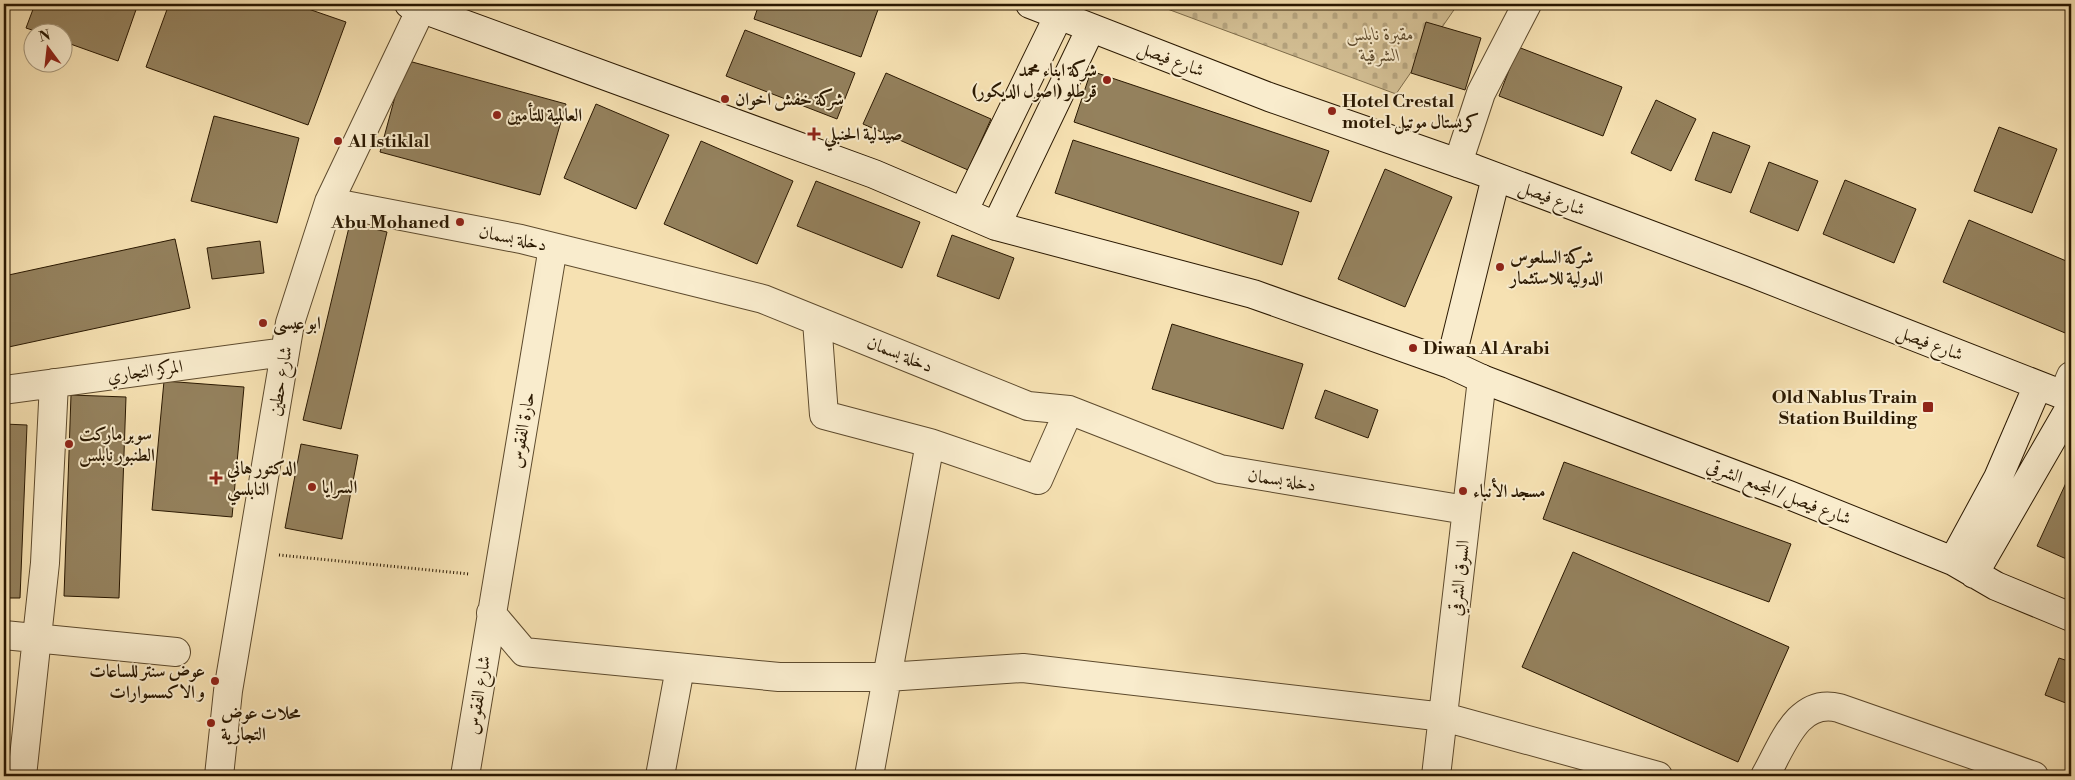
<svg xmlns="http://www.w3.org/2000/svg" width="2075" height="780" font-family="'Libre Bodoni',Amiri,serif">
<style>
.cemetery{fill:url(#cemetery-stones);stroke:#7e6c4a}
.building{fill:#94815d;stroke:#2a1801}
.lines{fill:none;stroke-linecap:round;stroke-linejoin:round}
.street-casing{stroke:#5d4a2d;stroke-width:30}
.secondary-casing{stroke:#2a1801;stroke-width:30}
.path{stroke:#2a1801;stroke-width:3;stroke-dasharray:1 2.5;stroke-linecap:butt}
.street{stroke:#f9eccd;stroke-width:28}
.secondary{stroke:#f9eccd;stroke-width:28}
.poi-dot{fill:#8f2418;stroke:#f9eccd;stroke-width:2}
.labels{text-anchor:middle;stroke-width:4;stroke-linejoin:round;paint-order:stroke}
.park-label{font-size:18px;font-style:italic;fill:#5d4a2d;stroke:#f9eccd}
.street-label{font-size:18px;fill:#2a1801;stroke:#f9eccd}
.poi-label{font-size:18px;font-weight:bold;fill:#2a1801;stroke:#f9eccd;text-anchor:start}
</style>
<defs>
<pattern id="cemetery-stones" width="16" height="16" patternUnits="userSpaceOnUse" patternTransform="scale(1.25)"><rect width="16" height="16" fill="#d3bf94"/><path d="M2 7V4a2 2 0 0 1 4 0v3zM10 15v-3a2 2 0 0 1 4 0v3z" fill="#b5a37e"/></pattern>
</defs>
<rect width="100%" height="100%" fill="#f6e1b2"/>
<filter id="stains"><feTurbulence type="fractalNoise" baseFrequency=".004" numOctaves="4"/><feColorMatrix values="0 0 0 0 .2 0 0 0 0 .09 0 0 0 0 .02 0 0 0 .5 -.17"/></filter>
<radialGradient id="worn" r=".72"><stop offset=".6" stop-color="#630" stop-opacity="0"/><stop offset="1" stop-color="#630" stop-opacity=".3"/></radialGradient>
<path class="cemetery" d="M1154,4H1458L1396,94Z"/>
<path class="building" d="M35,4H138L118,61L62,41V32H38L26,28Z
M169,4H294L346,22L308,125L146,67Z
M759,4H880L861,57L754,19Z
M1426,22L1481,38L1465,90L1411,73Z
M745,30L855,73L837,119L726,76Z
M1518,47L1622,87L1603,136L1499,96Z
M405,60L566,104L540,195L380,152Z
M1091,71L1329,151L1311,202L1074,122Z
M886,73L991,119L968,170L863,124Z
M1656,100L1696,119L1671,171L1631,153Z
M596,104L669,135L636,209L564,178Z
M214,116L299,138L277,223L191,201Z
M1999,127L2057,149L2032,213L1974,191Z
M1713,132L1750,146L1731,193L1695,180Z
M1073,140L1299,212L1282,265L1055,193Z
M701,141L793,181L757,264L664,224Z
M1769,162L1818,181L1798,231L1750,212Z
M1385,169L1452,197L1405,307L1338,279Z
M1845,180L1916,209L1894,263L1823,234Z
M816,181L920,222L902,268L797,226Z
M1969,220L2071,263L2070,335L1943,282Z
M350,223L387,232L341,429L303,420Z
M952,235L1014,258L999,299L937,276Z
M175,239L190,308L4,348V276Z
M260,241L264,273L212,279L207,248Z
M1172,324L1303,364L1283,429L1152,389Z
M164,381L244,387L232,517L152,510Z
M1325,390L1378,410L1368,438L1315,418Z
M71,395L126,397L119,598L64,596Z
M4,424L27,425L20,598H4Z
M301,444L358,455L342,539L285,528Z
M1564,462L1791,544L1769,602L1543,519Z
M2071,472V561L2037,546Z
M1573,552L1789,647L1738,762L1522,667Z
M2059,658L2071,662V705L2045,695Z"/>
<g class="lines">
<defs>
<path id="street" d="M1458,163L1481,93L1527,4
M329,202L521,239L763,299L1028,406L1069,410L1220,469L1466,510
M817,321L824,415L930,443L869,776
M4,390L285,352
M2063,395L2071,376
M930,443L1038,480L1069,410
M491,613L524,652L779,677H887L1023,668L1444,717L1658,776
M4,635L176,652
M22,776L45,563L54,383
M219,776L228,691L290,323L329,202L421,9
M465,776L553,247
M660,776L680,668
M1436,776L1482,379
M1765,776C1782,747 1797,697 1839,708L2034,776"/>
<path id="secondary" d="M409,4L874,174L996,226L1253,294L1450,364L1482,379L1789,495L1953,561L1996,586L2071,617
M1030,4L1269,97L1475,169L1752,273L2071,398
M963,212L1059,15
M996,226L1091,28
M1450,364L1496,177
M1953,561L1998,478L2038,385
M1974,574L2071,406"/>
</defs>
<use href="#street" class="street-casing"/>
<use href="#secondary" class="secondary-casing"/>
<path class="path" d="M279,555L469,574"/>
<use href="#street" class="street"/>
<use href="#secondary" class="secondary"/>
</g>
<g class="poi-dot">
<circle cx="1107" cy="80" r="5"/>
<circle cx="725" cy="99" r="5"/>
<circle cx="1332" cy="111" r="5"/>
<circle cx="497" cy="115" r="5"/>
<path d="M811.5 126.5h5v5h5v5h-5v5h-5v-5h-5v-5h5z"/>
<circle cx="338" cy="141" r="5"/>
<circle cx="460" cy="222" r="5"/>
<circle cx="1500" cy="267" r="5"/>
<circle cx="263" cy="323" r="5"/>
<circle cx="1413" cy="348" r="5"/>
<rect x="1922" y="401" width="12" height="12" rx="2.5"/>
<circle cx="69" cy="444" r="5"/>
<path d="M213.5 470.5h5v5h5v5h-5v5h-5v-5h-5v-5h5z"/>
<circle cx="312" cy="487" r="5"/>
<circle cx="1463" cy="491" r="5"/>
<circle cx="215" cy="681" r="5"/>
<circle cx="211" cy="723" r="5"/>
</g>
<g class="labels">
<g class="park-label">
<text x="1380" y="40">مقبرة نابلس<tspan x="1380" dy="21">الشرقية</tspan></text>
</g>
<g class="street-label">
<text transform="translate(1171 59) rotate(21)" y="6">شارع فيصل</text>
<text transform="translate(1552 198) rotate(21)" y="6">شارع فيصل</text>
<text transform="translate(513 238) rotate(12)" y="6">دخلة بسمان</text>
<text transform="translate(1930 343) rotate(21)" y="6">شارع فيصل</text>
<text transform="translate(900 354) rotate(22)" y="6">دخلة بسمان</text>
<text transform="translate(145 371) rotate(-8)" y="6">المركز التجاري</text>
<text transform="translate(280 381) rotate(-80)" y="6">شارع حطين</text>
<text transform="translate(522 430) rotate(-80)" y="6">حارة الفقوس</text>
<text transform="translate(1282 480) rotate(9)" y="6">دخلة بسمان</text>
<text transform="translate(1779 492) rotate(21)" y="6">شارع فيصل / المجمع الشرقي</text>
<text transform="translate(1459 578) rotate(-84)" y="6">السوق الشرقي</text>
<text transform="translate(478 695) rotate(-81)" y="6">شارع الفقوس</text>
</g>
<g class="poi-label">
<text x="1097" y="76" text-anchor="end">شركة ابناء محمد<tspan x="1097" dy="21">قرطلو (اصول الديكور)</tspan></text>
<text x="735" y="105">شركة خفش اخوان</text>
<text x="1342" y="107">Hotel Crestal<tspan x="1342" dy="21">motel كريستال موتيل</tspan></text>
<text x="507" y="121">العالمية للتأمين</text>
<text x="824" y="140">صيدلية الحنبلي</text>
<text x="348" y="147">Al Istiklal</text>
<text x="450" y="228" text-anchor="end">Abu Mohaned</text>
<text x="1510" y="263">شركة السلعوس<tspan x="1510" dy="21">الدولية للاستثمار</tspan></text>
<text x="273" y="329">ابو عيسى</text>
<text x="1423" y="354">Diwan Al Arabi</text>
<text x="1917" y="403" text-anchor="end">Old Nablus Train<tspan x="1917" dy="21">Station Building</tspan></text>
<text x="79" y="440">سوبر ماركت<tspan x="79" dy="21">الطنبور نابلس</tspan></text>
<text x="227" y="474">الدكتور هاني<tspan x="227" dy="21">النابلسي</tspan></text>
<text x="322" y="493">السرايا</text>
<text x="1473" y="497">مسجد الأنباء</text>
<text x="205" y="677" text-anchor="end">عوض سنتر للساعات<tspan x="205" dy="21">و الاكسسوارات</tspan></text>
<text x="221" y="719">محلات عوض<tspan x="221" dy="21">التجارية</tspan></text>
</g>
</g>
<rect width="2075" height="780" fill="none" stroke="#f6e1b2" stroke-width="20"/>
<rect x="5" y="5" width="2065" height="770" fill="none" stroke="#2a1801" stroke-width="2.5"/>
<rect x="10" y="10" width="2055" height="760" fill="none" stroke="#2a1801"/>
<g transform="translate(48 48) rotate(345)"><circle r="24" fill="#f9eccd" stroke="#a6977b"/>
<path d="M0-4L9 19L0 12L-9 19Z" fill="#8f2418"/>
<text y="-8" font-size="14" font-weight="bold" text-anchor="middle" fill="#2a1801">N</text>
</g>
<rect width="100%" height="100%" filter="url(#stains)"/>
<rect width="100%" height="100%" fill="url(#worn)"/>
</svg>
